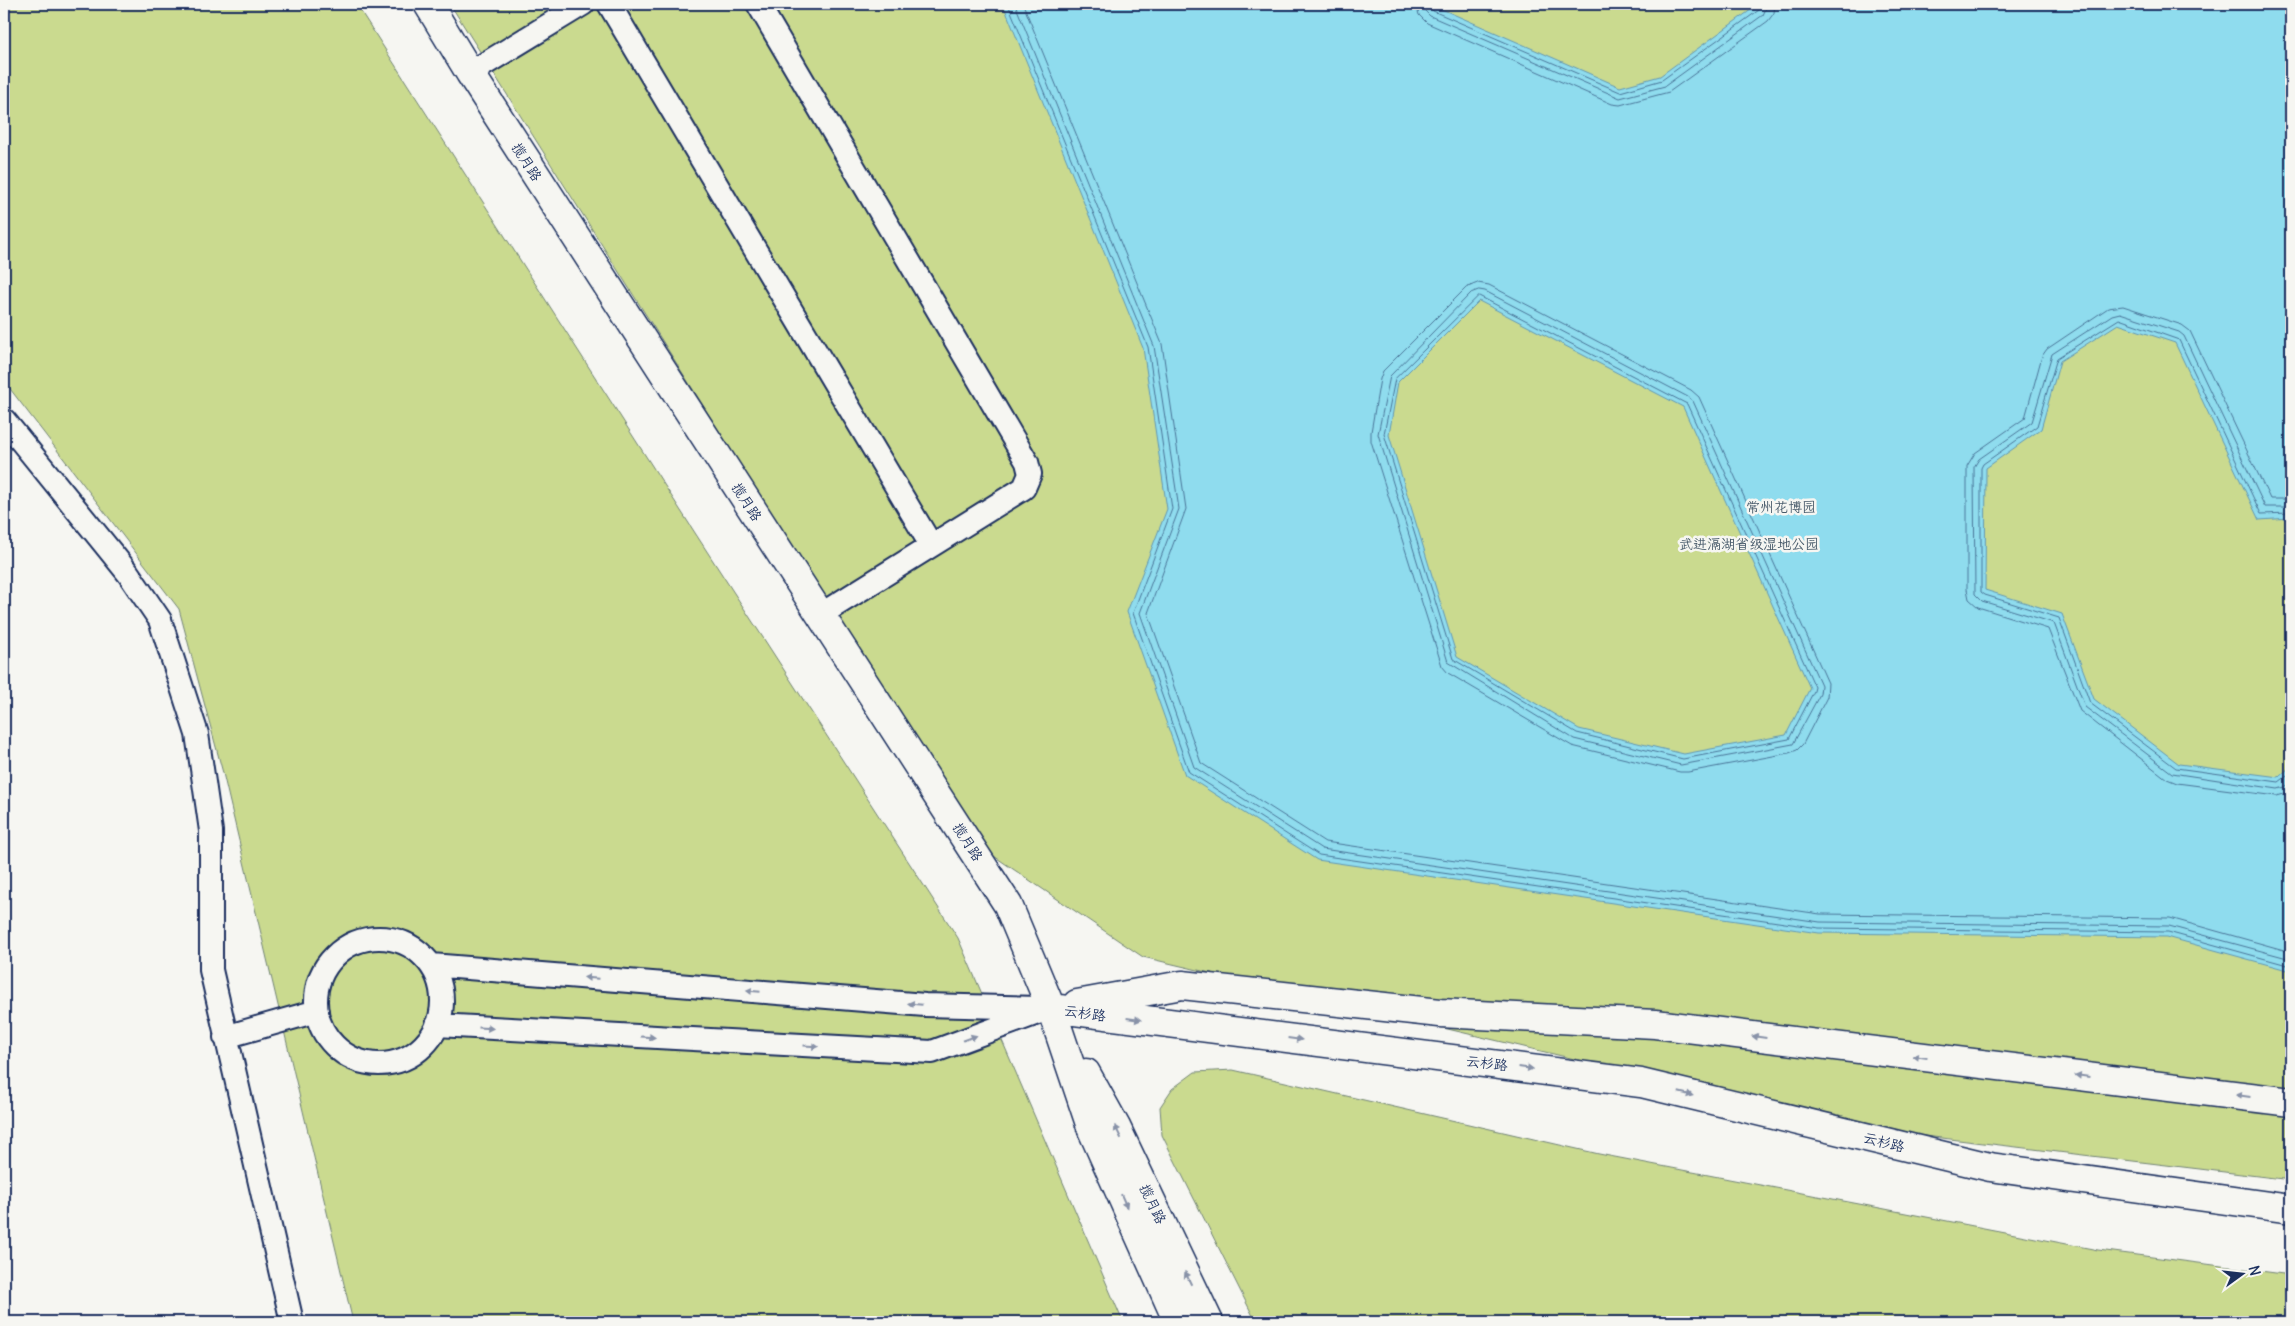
<svg xmlns="http://www.w3.org/2000/svg" width="2295" height="1326" font-family="Delius,'LXGW WenKai TC',sans-serif">
<style>
.green{fill:#cada8f;stroke:#728476}
.water{fill:#8fdcee;stroke:#6197b4;fill-rule:evenodd}
.lines{fill:none;stroke-linecap:round;stroke-linejoin:round}
.shore{stroke:#497498;stroke-width:1}
.lane-casing{stroke:#1b2f5e;stroke-width:26}
.secondary-casing{stroke:#1b2f5e;stroke-width:31}
.lane{stroke:#f6f6f2;stroke-width:22}
.secondary{stroke:#f6f6f2;stroke-width:28}
.oneway{fill:#8892a8}
.labels{text-anchor:middle;stroke-width:5;stroke-linejoin:round;paint-order:stroke}
.street-label{font-size:14px;fill:#1b2f5e;stroke:#f6f6f2}
.park-label{font-size:14px;fill:#475a6a;stroke:#f6f6f2}
</style>
<rect width="100%" height="100%" fill="#f6f6f2"/>
<filter id="ink" filterUnits="userSpaceOnUse"><feTurbulence type="fractalNoise" baseFrequency=".02" numOctaves="2"/><feDisplacementMap in="SourceGraphic" scale="10" xChannelSelector="R" yChannelSelector="G"/><feConvolveMatrix kernelMatrix="1 2 1 2 8 2 1 2 1" color-interpolation-filters="sRGB"/></filter>
<g filter="url(#ink)">
<path class="green" d="M4,4H356L697,536L958,938L1123,1322H353L223,773L179,609L4,381Z
M450,4H2291V1180L1875,1130L1143,957L982,848Z
M1233,1070L1599,1154L2098,1250L2291,1275V1322H1256L1162,1135L1160,1107L1172,1089L1195,1072Z"/>
<path class="water" d="M1003,4H1430L1620,87L1660,76L1759,4H2291V518L2259,520L2175,343L2118,324L2060,361L2041,429L1986,468L1985,590L2062,614L2094,699L2179,764L2279,777L2291,766V971L2167,937L1819,933L1317,860L1185,775L1127,612L1167,509L1143,348ZM1479,301L1683,407L1810,688L1786,735L1684,754L1579,729L1457,657L1389,435L1398,382Z"/>
<g class="lines">
<path class="shore" d="M1008,4L1148,347L1172,509L1133,613L1189,772L1319,855L1819,928L2168,932L2291,966
M1015,4L1154,346L1179,509L1140,613L1194,767L1322,849L1820,922L2169,926L2291,959
M1023,4L1162,344L1186,509L1148,613L1201,763L1325,842L1820,914L2170,918L2291,952
M1416,4L1419,15L1427,23L1612,104L1620,105L1669,92L1768,21L1774,13L1775,4
M1423,4L1425,11L1430,16L1620,98L1665,86L1763,15L1768,4
M1430,4L1433,11L1620,92L1662,80L1759,10L1762,4
M1478,283L1489,285L1691,390L1699,397L1828,683L1827,697L1803,744L1797,750L1789,753L1688,772H1680L1572,746L1448,673L1442,666L1371,441V432L1380,379L1383,371L1466,288Z
M1479,290L1485,291L1688,397L1693,401L1821,685L1820,694L1793,744L1681,765L1574,739L1448,662L1378,434L1390,376L1471,293Z
M1479,296L1687,404L1815,687L1814,691L1789,739L1683,759L1577,733L1453,659L1384,434L1395,379Z
M2291,499H2270L2190,331L2182,325L2123,306L2108,308L2047,349L2042,356L2025,418L1975,453L1967,466V589L1969,599L1978,607L2048,629L2080,711L2167,779L2177,783L2277,796L2291,792
M2291,507H2265L2184,336L2179,332L2120,313L2112,315L2052,354L2032,422L1979,459L1974,467L1975,594L1982,601L2054,623L2085,707L2172,773L2278,789L2285,787L2291,782
M2291,513L2261,514L2179,340L2119,319L2057,358L2037,426L1983,464L1981,468V592L1985,595L2059,618L2090,703L2176,768L2279,782L2291,773"/>
<defs>
<path id="lane" d="M609,4L931,545
M758,4L1027,462L1030,474L1024,488L820,615
M470,73L583,4
M4,420L128,573L160,620L197,734L211,831V970L292,1322
M316 1001a63 63 0 1 1 126 0a63 63 0 1 1-126 0Z
M431,965L925,1005L1040,1008
M437,1025L932,1052L1051,1008
M225,1037L317,1011"/>
<path id="secondary" d="M428,4L470,73L1008,905L1051,1008L1092,1130L1178,1322
M1077,1004L1182,985L1440,1013L1655,1024L2291,1102
M1051,1008L1641,1083L1990,1167L2291,1209
M1086,1073L1116,1127L1209,1322"/>
</defs>
<use href="#lane" class="lane-casing"/>
<use href="#secondary" class="secondary-casing"/>
<use href="#lane" class="lane"/>
<use href="#secondary" class="secondary"/>
</g>
<defs><path id="oneway-solid" d="M-6-.8H1V-3.2L6.5 0L1 3.2V.8H-6Z" transform="scale(1.25)"/></defs>
<g class="oneway">
<use href="#oneway-solid" transform="translate(591 978) rotate(-175)"/>
<use href="#oneway-solid" transform="translate(753 991) rotate(-175)"/>
<use href="#oneway-solid" transform="translate(915 1004) rotate(-175)"/>
<use href="#oneway-solid" transform="translate(1134 1019) rotate(8)"/>
<use href="#oneway-solid" transform="translate(486 1028) rotate(3)"/>
<use href="#oneway-solid" transform="translate(648 1037) rotate(3)"/>
<use href="#oneway-solid" transform="translate(1759 1037) rotate(-173)"/>
<use href="#oneway-solid" transform="translate(970 1038) rotate(-20)"/>
<use href="#oneway-solid" transform="translate(1295 1039) rotate(7)"/>
<use href="#oneway-solid" transform="translate(811 1046) rotate(3)"/>
<use href="#oneway-solid" transform="translate(1920 1057) rotate(-173)"/>
<use href="#oneway-solid" transform="translate(1526 1068) rotate(7)"/>
<use href="#oneway-solid" transform="translate(2082 1076) rotate(-173)"/>
<use href="#oneway-solid" transform="translate(1686 1094) rotate(14)"/>
<use href="#oneway-solid" transform="translate(2243 1096) rotate(-173)"/>
<use href="#oneway-solid" transform="translate(1118 1132) rotate(-116)"/>
<use href="#oneway-solid" transform="translate(1124 1201) rotate(66)"/>
<use href="#oneway-solid" transform="translate(1188 1278) rotate(-116)"/>
</g>
</g>
<g class="labels">
<g class="street-label">
<text transform="translate(527 162) rotate(57)" y="5">揽月路</text>
<text transform="translate(747 502) rotate(57)" y="5">揽月路</text>
<text transform="translate(968 842) rotate(57)" y="5">揽月路</text>
<text transform="translate(1085 1013) rotate(8)" y="5">云杉路</text>
<text transform="translate(1487 1063) rotate(7)" y="5">云杉路</text>
<text transform="translate(1884 1142) rotate(14)" y="5">云杉路</text>
<text transform="translate(1153 1204) rotate(64)" y="5">揽月路</text>
</g>
<g class="park-label">
<text x="1781" y="512">常州花博园</text>
<text x="1749" y="549">武进滆湖省级湿地公园</text>
</g>
</g>
<rect width="2295" height="1326" fill="none" stroke="#f6f6f2" stroke-width="20"/>
<rect x="10" y="10" width="2275" height="1306" fill="none" stroke="#1b2f5e" stroke-width="2" filter="url(#ink)"/>
<g transform="translate(2242 1274) rotate(75)" stroke="#f6f6f2" stroke-width="4" paint-order="stroke">
<path d="M0-4L9 19L0 12L-9 19Z" fill="#1b2f5e"/>
<text y="-8" font-size="14" font-weight="bold" text-anchor="middle" fill="#1b2f5e">N</text>
</g>
</svg>
